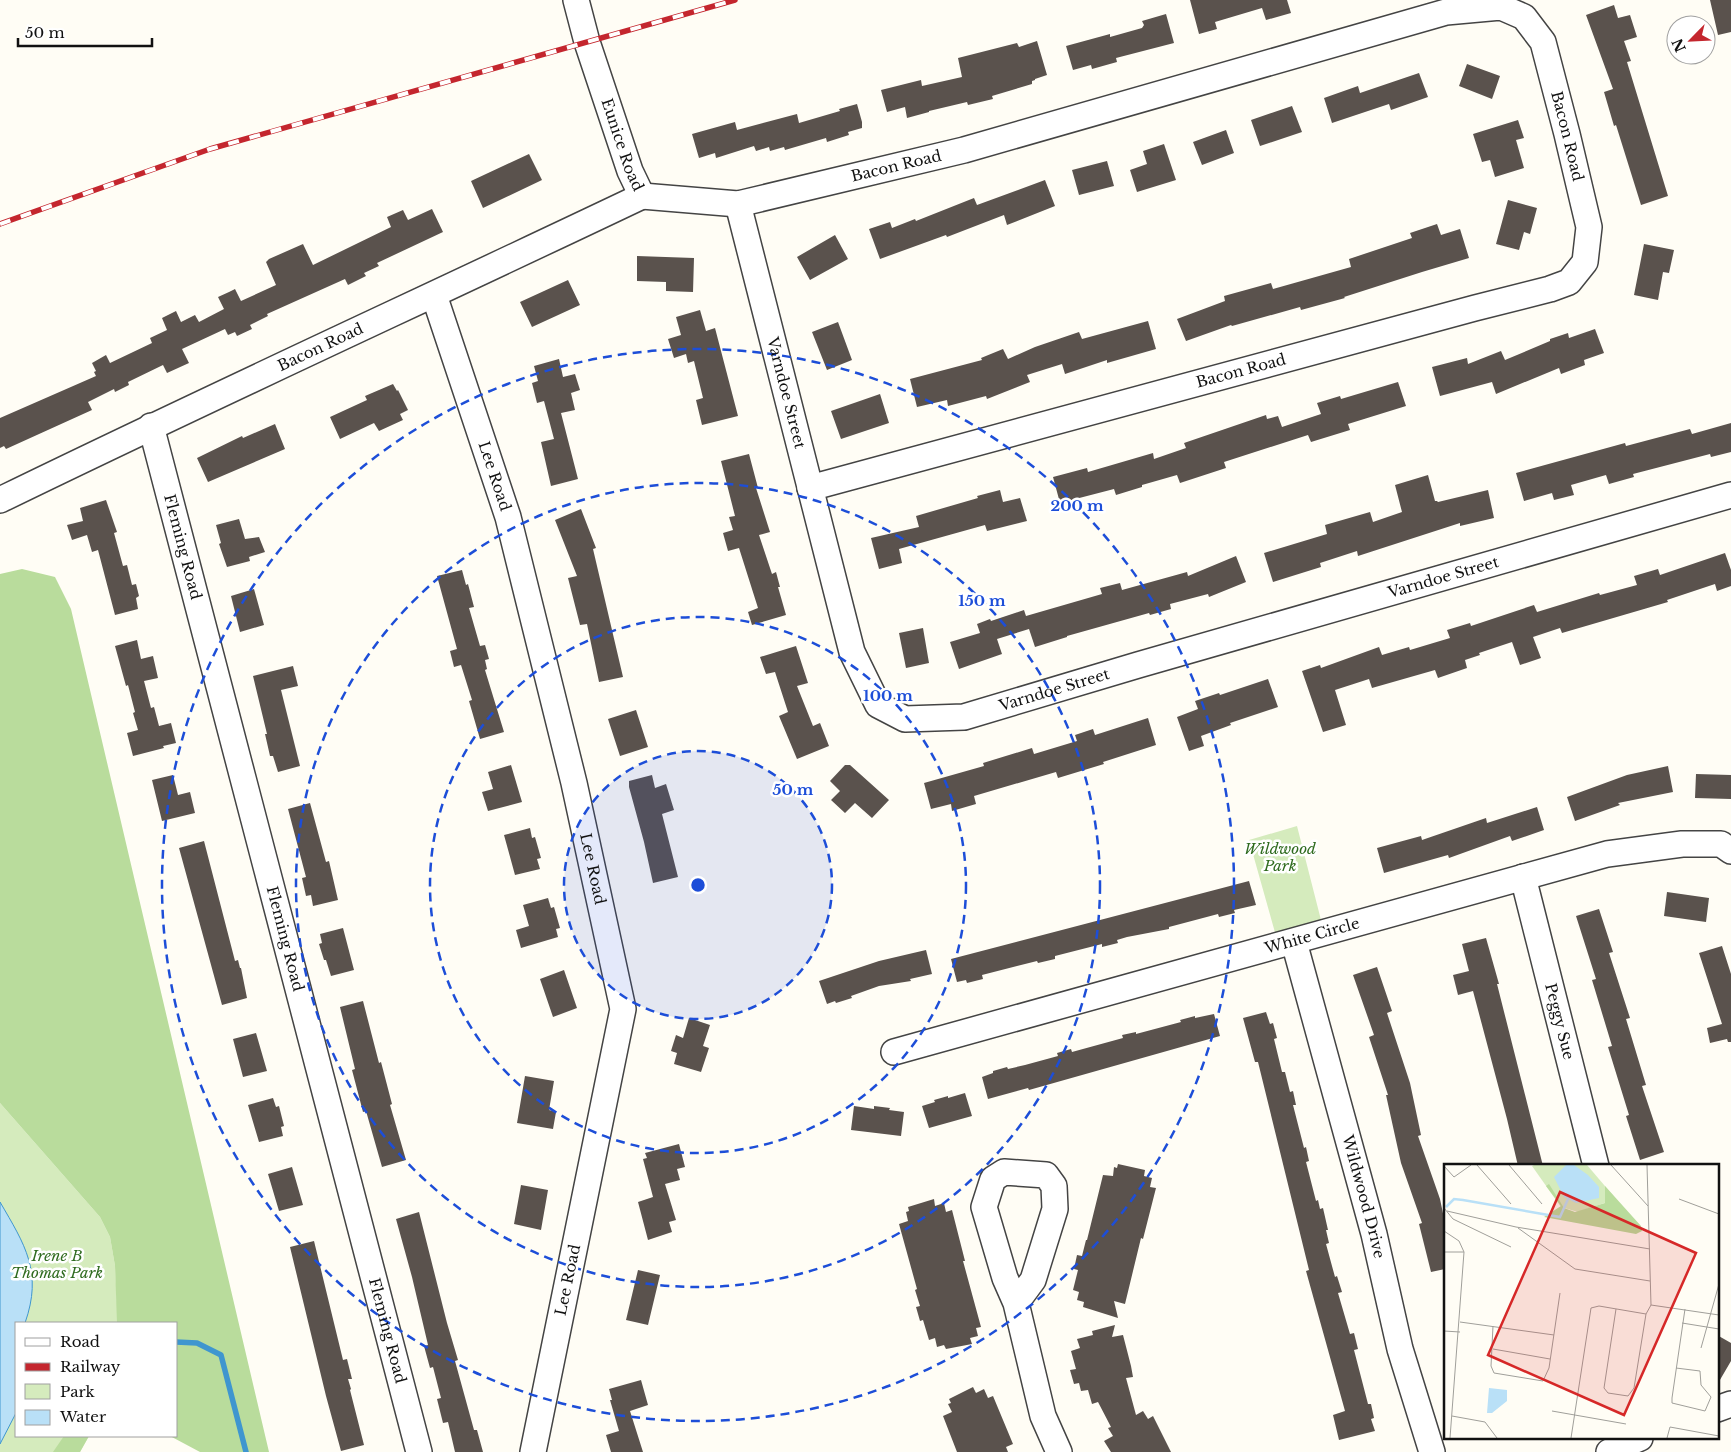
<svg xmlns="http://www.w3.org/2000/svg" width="1731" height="1452" font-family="'Libre Baskerville',serif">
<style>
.green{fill:#d5ebbd}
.forest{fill:#b9dc9c}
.water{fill:#b9e0f7;stroke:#3f96cf}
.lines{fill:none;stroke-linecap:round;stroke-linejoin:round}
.stream{stroke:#3f96cf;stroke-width:5.5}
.building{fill:#5a524d}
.minor-casing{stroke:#444;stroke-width:28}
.minor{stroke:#fff;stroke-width:25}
.rail-casing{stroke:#c4262e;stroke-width:5.5}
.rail{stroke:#fff;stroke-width:4;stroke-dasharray:11;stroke-linecap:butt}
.ring{fill:none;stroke:#1d4ed8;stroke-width:2.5;stroke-dasharray:9 6}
.labels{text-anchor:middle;stroke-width:5;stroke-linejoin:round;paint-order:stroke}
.street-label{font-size:15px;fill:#111;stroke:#fff}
.park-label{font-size:15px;font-style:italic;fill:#2f6b1f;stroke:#fff}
.inset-river{fill:none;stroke:#b9e0f7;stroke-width:2.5}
.inset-road{fill:none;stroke:#a09f9a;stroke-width:1}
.view{fill:#d62828;fill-opacity:0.15;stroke:#d62828;stroke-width:2.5}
.inset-edge{fill:none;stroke:#111;stroke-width:2.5}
.centre{fill:#1d4ed8;stroke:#fff;stroke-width:2.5}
.ring-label{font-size:15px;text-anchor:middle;font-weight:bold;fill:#1d4ed8;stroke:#fff;stroke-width:5;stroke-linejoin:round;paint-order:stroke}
</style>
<rect width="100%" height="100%" fill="#fffdf5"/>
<path class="green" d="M1297,826L1322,924L1276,936L1249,840Z
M0,1103L100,1217L110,1237L115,1266L118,1323H16V1436H89L80,1452H0Z"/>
<path class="forest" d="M22,569L55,577L71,609L269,1452H200L170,1436H176V1323H117L115,1266L110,1237L100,1217L0,1103V574Z
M64,1436H89L80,1452H53Z"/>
<path class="water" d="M0,1202C25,1245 43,1272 25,1323H16V1413L0,1444Z"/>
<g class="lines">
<path class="stream" d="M176,1342L197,1343L221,1355L246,1452"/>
</g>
<path class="building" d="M1190,0H1287L1291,13L1266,20L1262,8L1215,22L1217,29L1199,34Z
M1710,0H1731V32L1718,35Z
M1614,5L1618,18L1630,15L1637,37L1624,41L1631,61L1627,62L1668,196L1641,205L1616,125L1614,126L1604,92L1613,89L1586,15Z
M1166,14L1174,43L1116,58L1117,62L1092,69L1091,65L1073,70L1066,46L1110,34V37L1142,28L1144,25L1142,21Z
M1037,41L1047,75L1035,79V80L1032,81V84L992,96L993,99L968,105L967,102L929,111V112L907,118L905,107L887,112L881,90L921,80L922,86L962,77L958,58L1017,43L1019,47Z
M1467,64L1500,76L1492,99L1459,86Z
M1419,73L1428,97L1391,110L1389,104L1332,123L1324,98L1358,86L1360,93Z
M857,104L862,122V128L848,132L849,135L827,142L826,138L785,150L784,147L770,151L769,147L756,151L754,146L716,158L715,153L699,158L692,134L735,122L737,130L797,114L799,123L840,111L839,109Z
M1292,106L1302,132L1260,146L1251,120Z
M1518,120L1524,138L1516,140L1524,168L1495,177L1490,160L1482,162L1473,134Z
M1226,130L1234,153L1202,165L1193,142Z
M1164,144L1176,180L1137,192L1130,170L1147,164L1143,151Z
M529,154L542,180L483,208L471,181Z
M1107,161L1114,186L1079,195L1072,170Z
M1045,180L1055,206L1007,225L1004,215L947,237L946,235L880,259L869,229L890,222L892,228L915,219L916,221L974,198L977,205Z
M1508,200L1537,208L1530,234L1524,232L1519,250L1496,244Z
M432,209L443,232L377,263L379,266L364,273L366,276L348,285L345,279L267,314L268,316L250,325L252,329L237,336L235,332L228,335L225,329L182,349L189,363L167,373L163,365L128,382L129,385L115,392L114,389L88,402L92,410L6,449L4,446L0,448V418L96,376L94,372L96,371L92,363L106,355L110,363L152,343L150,338L167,330L162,318L176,311L181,322L195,315L199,322L224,309L218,297L229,292L235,289L241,301L276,285L266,262L269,259L303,244L313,265L391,227L387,217L403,210L408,220Z
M1437,224L1441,235L1460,229L1469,258L1422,272L1344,297L1345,298L1301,310L1300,307L1232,326L1231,325L1186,341L1177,319L1225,301L1224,296L1271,283L1273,289L1351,267L1349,259L1412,238L1410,233Z
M835,235L848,259L810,280L797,257Z
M1644,244L1674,250L1669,273L1663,272L1658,300L1634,295Z
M637,256L694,258L693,292L666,291V282L637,281Z
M568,280L580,305L532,327L520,302Z
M700,310L706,331L715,328L738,416L702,425L696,400L703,398L694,361L688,363L686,354L674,358L668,339L681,335L676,317Z
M1148,321L1156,349L1107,363V360L1065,374L1062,364L1027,375L1030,382L987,399L986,396L948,406L947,400L917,407L910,379L982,360L981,358L1003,349L1008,359L1035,347L1079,332L1082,339Z
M838,322L852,360L827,370L812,332Z
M1595,329L1604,353L1584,360L1585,365L1561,374L1559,368L1496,394L1492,382L1440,396L1432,367L1467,358L1468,364L1501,351L1505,360L1550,341V339L1568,333L1569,338Z
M559,359L563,377L575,374L580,390L571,393L575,410L561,413L578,479L551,486L541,442L554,439L544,401L537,403L532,383L538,381L534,366Z
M1398,382L1406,406L1348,424L1350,430L1311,442L1308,435L1224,462L1226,468L1180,483L1177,475L1142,485V487L1116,495L1114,489L1060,503L1053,477L1087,468L1088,472L1153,453L1154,459L1186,448L1184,443L1266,415L1267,419L1278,416L1282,427L1321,414L1317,403L1340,396L1341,399Z
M393,384L397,391L398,390L408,410L400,414L403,420L379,431L374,423L340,439L330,417L367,400L365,396Z
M880,394L889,423L841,439L831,411Z
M1731,423V452L1711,457L1710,454L1633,474L1634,477L1609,484L1606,475L1571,485L1574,495L1554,500L1552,493L1524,501L1516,473L1625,443L1626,446L1690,429L1692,434Z
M275,424L285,449L208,482L197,458L242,436L243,438Z
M749,454L758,488H756L770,532L759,535L772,574L776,572L780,587H778L786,615L752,625L748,612L758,608L739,548L728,551L723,533L733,530L729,517L735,516L721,461Z
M1428,475L1435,501H1437L1438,502L1488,490L1494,518L1460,526V523L1358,556L1357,551L1320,563L1321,567L1273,582L1264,553L1327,534L1325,525L1370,512L1373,522L1402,512L1395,485Z
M1000,490L1003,502L1020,498L1027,521L987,531L985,525L899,549L902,563L879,569L871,538L919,527L916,516L978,498L977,496Z
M106,500L117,532L114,533L123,566L127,565L132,585L136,584L139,596L136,598L138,609L115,615L98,550L92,552L87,535L72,540L67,525L83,521L80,508Z
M581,509L596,548L593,549L623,677L599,682L587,624L580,625L568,578L577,576L555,520Z
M239,519L245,539L259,537L265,552L249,557L250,561L227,567L219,544L221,543L216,525Z
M1725,553L1731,570V586L1717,591L1715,584L1667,600L1668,602L1562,633L1560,628L1533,637L1541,658L1520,665L1512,642L1479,653L1480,655L1465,660L1467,668L1438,678L1435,670L1372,688L1369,679L1335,690L1346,725L1323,732L1302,671L1320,665L1321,668L1379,647L1382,655L1409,647L1410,650L1450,638L1447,630L1470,623L1471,626L1534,605L1537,612L1599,593L1600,595L1637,585L1634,576L1658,569L1660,575Z
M1236,556L1246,582L1209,597L1208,594L1170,604L1171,609L1150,615L1149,613L1067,636V637L1035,647L1029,629L997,639L1002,654L959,669L950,642L980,633L977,624L990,619L991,621L1024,610L1026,616L1102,594L1100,588L1120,583L1122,590L1187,572L1188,576Z
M462,570L466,585L468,584L474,607L469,608L480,646L485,645L489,659L485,660L487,669L485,670L504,732L480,739L469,701L472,700L461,665L454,667L450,651L457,649L437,576Z
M254,589L264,625L240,632L231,596Z
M923,628L929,663L906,668L899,633Z
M137,640L141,659L153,656L158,678L144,681L151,708L154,707L159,726L171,723L176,743L163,746L164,748L133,756L127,733L138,730L133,713L135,712L128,685L126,686L115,646Z
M796,646L808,683L797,686L813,726L820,723L829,746L797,759L779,716L788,712L775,672L766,674L760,657Z
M293,666L298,686L281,690L300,766L278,772L273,756H270L265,734H267L253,676Z
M1268,679L1278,707L1230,723L1231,725L1201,736L1204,746L1189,751L1177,717L1198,709L1195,701L1219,693L1220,695Z
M636,710L648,747L620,756L608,719Z
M1148,718L1156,745L1103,762L1104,764L1058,778L1056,772L974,796L976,804L952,811L951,804L931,809L924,783L984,766L983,763L1032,748L1034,754L1077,741L1075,735L1093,729L1095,735Z
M511,765L522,802L488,811L482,792L493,789L488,772Z
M845,765H850L889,800L872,818L855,803L845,813L831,800L840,791L830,781Z
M1668,766L1673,792L1618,803L1620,805L1575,821L1567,797L1627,775Z
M1696,774L1731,775V799L1695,798Z
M173,775L178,795L190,792L195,813L162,821L152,780Z
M652,775L655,788L666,784L674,810L662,814L678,877L653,883L644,842L629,787V781Z
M310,803L326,862L329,861L338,900L313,906L311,895L306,896L302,878L306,877L288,809Z
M1537,807L1544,830L1512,841L1510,836L1449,858L1448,855L1384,873L1377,848L1421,836L1422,840L1486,818L1487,823Z
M530,828L532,838L535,837L541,858L537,859L540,869L515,875L504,835Z
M204,841L235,961L238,960L240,968H241L247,998L222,1005L179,848Z
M1249,881L1256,905L1234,910L1235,913L1219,917L1218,914L1169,927V929L1127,937L1117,940L1118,943L1102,947V944L1055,956V959L1038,963L1037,961L982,975L983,979L967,983L966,980L957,982L951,959Z
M1667,892L1709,898L1706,922L1664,916Z
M548,898L551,908L554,907L560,928L556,929L558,937L521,948L516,930L529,926L523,905Z
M1599,909L1613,952L1609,953L1630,1018L1626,1019L1646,1085L1642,1086L1664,1152L1640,1160L1626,1116L1629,1115L1608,1047L1612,1046L1592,980L1596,979L1576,916Z
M343,928L354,970L331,976L326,960H324L319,944L322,943L320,934Z
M1486,938L1499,984H1497L1543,1166H1518L1507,1119L1473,991L1458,995L1453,975L1469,971L1462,944Z
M1722,946L1731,974V1042H1728L1727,1039L1710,1043L1707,1028L1722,1024L1699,953Z
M926,950L932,974L910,979L911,981L879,986L851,996L852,998L836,1003L835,1001L827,1004L819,981L879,961Z
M1377,967L1392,1011L1387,1013L1410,1083L1421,1135L1418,1136L1440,1199L1445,1223V1269L1431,1272L1419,1224L1422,1223L1401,1163L1386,1095H1388L1369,1037L1374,1035L1353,975Z
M564,970L577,1008L553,1017L540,979Z
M363,1001L379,1063L381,1062L392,1104L390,1105L406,1160L382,1167L366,1111L363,1112L352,1070L355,1069L340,1007Z
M1266,1012L1270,1024L1273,1023L1277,1038L1274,1039L1282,1072H1285L1290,1092L1293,1091L1296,1105H1293L1304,1148L1306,1147L1309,1161L1306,1162L1316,1201L1318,1200L1320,1209L1323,1208L1328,1230H1326L1329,1243L1326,1244L1335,1277L1337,1276L1342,1292L1338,1293L1350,1334L1354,1333L1358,1349L1354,1350L1368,1404H1371L1374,1418L1371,1419L1375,1431L1339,1440L1333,1415L1345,1411L1306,1271L1309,1270L1258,1062H1255L1243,1018Z
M1214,1014L1220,1036L1029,1090L1028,1088L988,1099L982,1077L993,1073V1071L1007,1067L1008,1069L1025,1065L1058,1056L1057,1053L1071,1049L1072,1052L1123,1038L1122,1035L1136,1032V1034L1181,1022L1180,1020L1195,1016V1018Z
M689,1018L710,1025L703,1046L709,1048L701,1072L674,1064L677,1053L671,1051L676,1035L683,1038Z
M256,1033L267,1071L243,1077L233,1039Z
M525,1076L554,1081L549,1110L556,1112L553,1129L517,1123Z
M965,1093L972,1116L929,1128L922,1106L935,1102L934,1100L948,1096V1098Z
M273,1098L276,1107L279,1106L284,1126L281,1127L283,1136L259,1142L248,1105Z
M854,1106L874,1109V1106L890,1108L889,1110L904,1112L901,1136L851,1130Z
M679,1144L685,1167L677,1169L680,1180L665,1184L676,1220L669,1222L672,1232L648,1240L638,1202L653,1197L643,1159L647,1158L645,1153Z
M1118,1164L1145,1170L1144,1176L1152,1178L1150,1187L1156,1188L1143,1239L1141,1238L1125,1304L1114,1301L1118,1318L1083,1307L1084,1302L1077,1300L1079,1292L1073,1290L1078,1270L1074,1269L1077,1255L1082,1256L1086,1240H1087L1103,1175L1113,1176L1114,1167L1117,1168Z
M292,1167L303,1205L279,1211L268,1174Z
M521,1185L548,1190L541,1230L514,1224Z
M934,1199L935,1206L944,1203L946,1212L952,1210L965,1261H963L981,1327L976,1328L978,1336L970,1338L972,1344L946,1349L944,1345L937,1347L935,1338L929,1340L923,1320L920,1321L916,1307L920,1306L915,1290L917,1289L899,1224L908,1221L906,1212L909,1211L908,1207Z
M419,1212L447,1323L458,1360L455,1361L474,1430H477L483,1452H455L448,1422L443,1423L437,1399L441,1398L433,1367L430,1368L424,1346L428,1345L412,1277L396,1219Z
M314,1241L343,1360L347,1359L352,1379H348L351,1389L350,1390L364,1445L341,1451L326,1396L290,1247Z
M638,1270L660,1275L648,1325L626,1320Z
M1115,1325L1112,1337L1123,1335L1131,1366L1133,1377L1126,1378L1136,1415L1143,1411L1148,1419L1153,1416L1171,1452H1111L1104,1441L1113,1436L1108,1428L1111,1427L1098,1402L1092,1404L1088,1390L1081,1391L1079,1383L1074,1384L1070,1370L1076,1369L1071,1351L1080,1348L1077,1339L1093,1335L1092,1331Z
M1717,1335L1731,1343V1361L1717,1385Z
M641,1380L648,1405L630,1411L643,1452H611L606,1435L619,1431L610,1400H612L609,1389Z
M973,1387L976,1393L984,1389L988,1398L993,1396L1013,1444L1006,1447L1008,1452H957L943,1416L952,1412L948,1404L951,1403L949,1399Z"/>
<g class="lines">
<defs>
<g id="minor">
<path id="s1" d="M576,0L587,42L630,171L642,196"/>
<path id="s2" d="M642,196L738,204L964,150L1446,12L1501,7L1524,17L1543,42L1567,134L1589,227L1585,262L1569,282L1550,289L1475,308L810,488"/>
<path id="s3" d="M738,204L852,652L878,705L905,719L964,717L1138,665L1731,495"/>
<path id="s4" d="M434,295L508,517L574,783L623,1009L533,1452"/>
<path id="s5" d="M151,426L419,1452"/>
<path id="s6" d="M0,500C213,396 428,298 642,196"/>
<path id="s7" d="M1523,877L1596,1166"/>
<path id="s8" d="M1294,942L1374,1234L1400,1349L1432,1452"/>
<path id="s9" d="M894,1052L1607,854L1682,844H1721L1731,851"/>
<path d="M1016,1303L1033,1280L1055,1209L1054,1186L1046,1175L1004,1172L993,1179L984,1207L1005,1278L1016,1303L1043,1416L1059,1452"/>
<path d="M1717,1409L1731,1404"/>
<path d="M1609,1452L1640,1438"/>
</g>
</defs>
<use href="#minor" class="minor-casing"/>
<use href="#minor" class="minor"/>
<defs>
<path id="rail" d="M0,224L210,149L735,0"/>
</defs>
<use href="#rail" class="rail-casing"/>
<use href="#rail" class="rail"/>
</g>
<circle cx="698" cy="885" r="134" fill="#1d4ed8" fill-opacity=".12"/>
<g class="ring">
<circle cx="698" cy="885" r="134"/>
<circle cx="698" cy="885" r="268"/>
<circle cx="698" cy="885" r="402"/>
<circle cx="698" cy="885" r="536"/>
</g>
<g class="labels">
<g class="street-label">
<text dy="5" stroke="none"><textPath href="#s2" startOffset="1039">Bacon Road</textPath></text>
<text dy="5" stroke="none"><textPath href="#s1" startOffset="152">Eunice Road</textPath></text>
<text dy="5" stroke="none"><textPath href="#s2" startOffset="259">Bacon Road</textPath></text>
<text dy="5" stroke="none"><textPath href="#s6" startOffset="355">Bacon Road</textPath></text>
<text transform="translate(1241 371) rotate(-15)" y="5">Bacon Road</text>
<text dy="5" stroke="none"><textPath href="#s3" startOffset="195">Varndoe Street</textPath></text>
<text dy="5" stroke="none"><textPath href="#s4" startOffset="191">Lee Road</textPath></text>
<text dy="5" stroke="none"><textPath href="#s5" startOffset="125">Fleming Road</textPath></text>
<text dy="5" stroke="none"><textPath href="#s3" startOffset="1110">Varndoe Street</textPath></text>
<text dy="5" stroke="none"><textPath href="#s3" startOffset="705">Varndoe Street</textPath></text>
<text dy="5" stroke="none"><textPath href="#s4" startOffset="596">Lee Road</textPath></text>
<text dy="5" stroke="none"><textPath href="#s9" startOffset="434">White Circle</textPath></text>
<text dy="5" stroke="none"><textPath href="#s5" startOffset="530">Fleming Road</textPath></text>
<text dy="5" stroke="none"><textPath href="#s7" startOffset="149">Peggy Sue</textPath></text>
<text dy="5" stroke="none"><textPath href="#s8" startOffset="264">Wildwood Drive</textPath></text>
<text transform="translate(568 1280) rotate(-78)" y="5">Lee Road</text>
<text dy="5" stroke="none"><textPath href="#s5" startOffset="935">Fleming Road</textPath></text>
</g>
<g class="park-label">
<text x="1280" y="854">Wildwood<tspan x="1280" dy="17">Park</tspan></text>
<text x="57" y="1261">Irene B<tspan x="57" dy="17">Thomas Park</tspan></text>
</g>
</g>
<g transform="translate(1444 1164)">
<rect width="275" height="275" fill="#fffdf5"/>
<path d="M90,1H143L172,35L134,48L117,43L88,2Z" fill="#d5ebbd"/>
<path d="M105,20L120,44L131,48L161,39V22L197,62L198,67L192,70L100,53L117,42L102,22Z" fill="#b9dc9c"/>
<path d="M122,1H130L144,11L155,23V34L132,39L120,33L110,13ZM45,224L63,226V237L48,249H43Z" fill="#b9e0f7"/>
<path class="inset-river" d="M2,43L10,35L19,36L116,53L124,35"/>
<path class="inset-road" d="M33,1L67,40M65,1L98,40M167,1L204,42M203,1L207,141M0,2L10,13L27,1M235,35L275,50M0,44L9,55L67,83M3,47L72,63L206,85M74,64L131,105L206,117M0,67L15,77L20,88L6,274M0,88H20M207,141L275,151M172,145L160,224L164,229L184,232L190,224L202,150L207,141M16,158L110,171M238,159L275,165M49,162L47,202L50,209L99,217L105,204L116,129M0,167L16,168M257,184L275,120M49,185L106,195M232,204L256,207L257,221L267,233L261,247L228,239V234L241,145M108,247L182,260M8,252L41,258L53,274M127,274L147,144L155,142L202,150M223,274L226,263L275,272"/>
<path class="view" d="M116,28L252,89L180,251L44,191Z"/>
<rect width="275" height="275" class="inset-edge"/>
</g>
<circle cx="698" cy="885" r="8" class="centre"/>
<g class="ring-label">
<text x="1077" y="511">200 m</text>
<text x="982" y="606">150 m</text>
<text x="888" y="701">100 m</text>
<text x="793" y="795">50 m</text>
</g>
<rect x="15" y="1322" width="162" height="115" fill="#ffffff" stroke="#a0a0a0"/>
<rect x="25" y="1338" width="25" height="8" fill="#ffffff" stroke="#a0a0a0"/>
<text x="60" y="1347" font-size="15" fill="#111111">Road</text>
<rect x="25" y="1363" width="25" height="8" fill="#c4262e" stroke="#a0a0a0"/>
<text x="60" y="1372" font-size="15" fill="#111111">Railway</text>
<rect x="25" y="1384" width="25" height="15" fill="#d5ebbd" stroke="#a0a0a0"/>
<text x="60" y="1397" font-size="15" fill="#111111">Park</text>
<rect x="25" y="1410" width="25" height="15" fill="#b9e0f7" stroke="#a0a0a0"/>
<text x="60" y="1422" font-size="15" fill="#111111">Water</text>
<g transform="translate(1691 40) rotate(246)"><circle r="24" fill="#ffffff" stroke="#a0a0a0"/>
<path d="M0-4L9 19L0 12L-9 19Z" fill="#c4262e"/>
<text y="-8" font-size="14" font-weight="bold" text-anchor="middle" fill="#111111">N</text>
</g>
<path d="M18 38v8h134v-8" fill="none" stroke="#111111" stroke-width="2.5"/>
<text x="25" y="38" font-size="15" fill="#111111" stroke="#ffffff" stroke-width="4" paint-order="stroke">50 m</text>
</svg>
